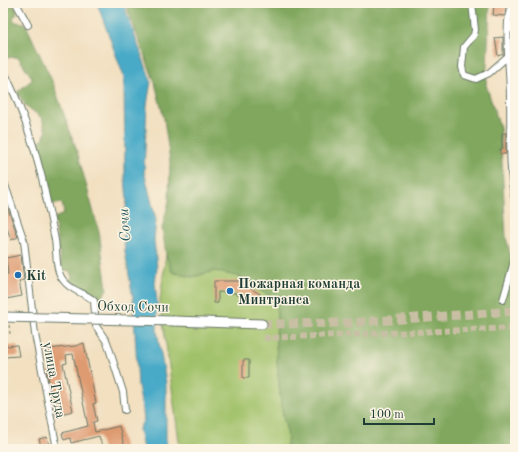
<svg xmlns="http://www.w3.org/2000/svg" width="518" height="452" font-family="'Old Standard TT',serif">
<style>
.green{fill:#a0c169;stroke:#607f4e}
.forest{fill:#80a75d;stroke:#507248}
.water{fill:#48aac8;stroke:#34747e}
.building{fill:#de9a6f}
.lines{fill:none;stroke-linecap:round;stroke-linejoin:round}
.minor-tunnel{stroke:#c8bfa5;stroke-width:6;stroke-dasharray:6 3;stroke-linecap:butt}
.highway-tunnel{stroke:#c8bfa5;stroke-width:9;stroke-dasharray:9 4.5;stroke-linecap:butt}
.minor-casing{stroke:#697665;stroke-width:8}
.highway-casing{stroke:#697665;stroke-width:11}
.path{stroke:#697665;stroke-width:1;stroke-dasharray:3 3;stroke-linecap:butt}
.minor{stroke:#fff;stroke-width:6}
.highway{stroke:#fff;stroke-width:9}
.highway-bridge-casing{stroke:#697665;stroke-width:11;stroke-linecap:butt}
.highway-bridge{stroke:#fff;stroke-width:9}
.poi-dot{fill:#1f6fb2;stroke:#fcf5e5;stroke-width:1.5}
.labels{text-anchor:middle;stroke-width:3;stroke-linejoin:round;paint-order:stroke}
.poi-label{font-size:14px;font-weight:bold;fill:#1f3d34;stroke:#fcf5e5;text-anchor:start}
.street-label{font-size:14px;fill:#1f3d34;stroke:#fcf5e5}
.water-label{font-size:15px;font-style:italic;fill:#2b5e60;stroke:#fcf5e5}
</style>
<rect width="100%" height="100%" fill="#fcf5e5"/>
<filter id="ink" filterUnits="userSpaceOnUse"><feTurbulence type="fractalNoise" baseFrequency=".025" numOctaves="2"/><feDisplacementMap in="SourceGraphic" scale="8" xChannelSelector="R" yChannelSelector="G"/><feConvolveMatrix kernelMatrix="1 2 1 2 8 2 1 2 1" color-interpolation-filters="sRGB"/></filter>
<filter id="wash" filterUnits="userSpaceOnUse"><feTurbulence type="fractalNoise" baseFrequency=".012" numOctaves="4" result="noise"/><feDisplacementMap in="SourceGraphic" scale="16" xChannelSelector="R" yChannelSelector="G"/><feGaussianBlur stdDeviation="0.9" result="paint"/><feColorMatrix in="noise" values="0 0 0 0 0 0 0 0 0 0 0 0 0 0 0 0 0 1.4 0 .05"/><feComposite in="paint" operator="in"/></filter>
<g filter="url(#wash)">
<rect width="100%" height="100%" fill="#f2e0c1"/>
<path class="green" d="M166,254L172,272L192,277L215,271L241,277L274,299C279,313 276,327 276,342C277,366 279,392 283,416C286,431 290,432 286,449H180L160,300Z"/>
<path class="forest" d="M3,3H11L16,8L17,14L13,18L15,22L25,23L53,83L77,151L99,232L107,289L100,300L78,289L68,281L72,277L69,270L62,272L54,218L64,214L62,203L52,204L35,143L43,139L46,132L42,118L25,105L17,92L33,79L18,57L3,58Z
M125,3H490L486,85L500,127L506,237L515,275V449H286C290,432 286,431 283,416C279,392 277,366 276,342C276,327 279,313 274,299L241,277L215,271L192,277L172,272L166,254L162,228L169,201L170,161L164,119L155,83Z"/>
<path class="water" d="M97,3H123L151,81L147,105L144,171L156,220L154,240L157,268L155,283L157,302V331L166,383V449H143L139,429L144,419L138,385L133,298L125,252L123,228L127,200L125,177L124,77Z"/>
<g id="blocks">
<path class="building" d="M494,5L506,7L505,16L493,15Z
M503,37V54L498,56L495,38Z
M502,133H506V154H500V149H502Z
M7,206L18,237L11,240L3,216V207Z
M21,255L24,280L19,281L22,296L6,299L3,283V275L8,274L6,258Z
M214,281H238L260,294L255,301L247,295H236V293L218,292V303H214Z
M3,341L8,346L17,345L19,356L3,357Z
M84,343L96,403L93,404L97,421L93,422L95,432L119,426L125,449H103L99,436L71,443L70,438L64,440L62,433L88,426L73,354L66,355L67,363L63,364L73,411L56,415L47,372L54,371L53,356L49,357L48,349L75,346Z
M243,360H249V378H243Z
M47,437L50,449H46L45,445L41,446L39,439Z"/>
</g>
</g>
<g filter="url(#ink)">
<use href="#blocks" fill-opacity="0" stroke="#697665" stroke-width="1"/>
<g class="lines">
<path class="minor-tunnel" d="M264,338L515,328"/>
<path class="highway-tunnel" d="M262,324L347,323L515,311"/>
<defs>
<path id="minor" d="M16,3L28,25
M472,3L475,30L474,35L464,47L462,67L464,75L476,79L489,73L507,57
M513,3L508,21L515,33
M508,21C506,47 510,72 510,98C511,132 508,166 515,200
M3,69C20,104 33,140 42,178C46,198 51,219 55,240C57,252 55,272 64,281C72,292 87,293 94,301L96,326L107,342L123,392L125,410
M3,179L24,241L35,334L57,449
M503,300L515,258"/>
<path id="highway" d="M174,321L262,324"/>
</defs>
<use href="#minor" class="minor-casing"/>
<use href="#highway" class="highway-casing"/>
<path class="path" d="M9,325L10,334"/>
<use href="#minor" class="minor"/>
<use href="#highway" class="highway"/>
<defs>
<path id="highway-bridge" d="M3,317L174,321"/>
</defs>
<use href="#highway-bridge" class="highway-bridge-casing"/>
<use href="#highway-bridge" class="highway-bridge"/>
</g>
</g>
<g class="poi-dot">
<circle cx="18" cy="275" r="4"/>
<circle cx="230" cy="291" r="4"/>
</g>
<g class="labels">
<g class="poi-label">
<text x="26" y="280">Kit</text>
<text x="238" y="288">Пожарная команда<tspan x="238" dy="16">Минтранса</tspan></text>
</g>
<g class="street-label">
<text transform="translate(133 306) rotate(1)" y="5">Обход Сочи</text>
<text transform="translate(55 380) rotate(80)" y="5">улица Труда</text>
</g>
<g class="water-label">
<text transform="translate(124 225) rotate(-94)" y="5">Сочи</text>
</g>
</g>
<rect width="518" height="452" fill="none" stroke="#fcf5e5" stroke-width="16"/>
<path d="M364 418v6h70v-6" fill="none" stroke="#1f3d34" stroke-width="2"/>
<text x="370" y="418" font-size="12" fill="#1f3d34" stroke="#fcf5e5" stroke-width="3" paint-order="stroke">100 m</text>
</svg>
